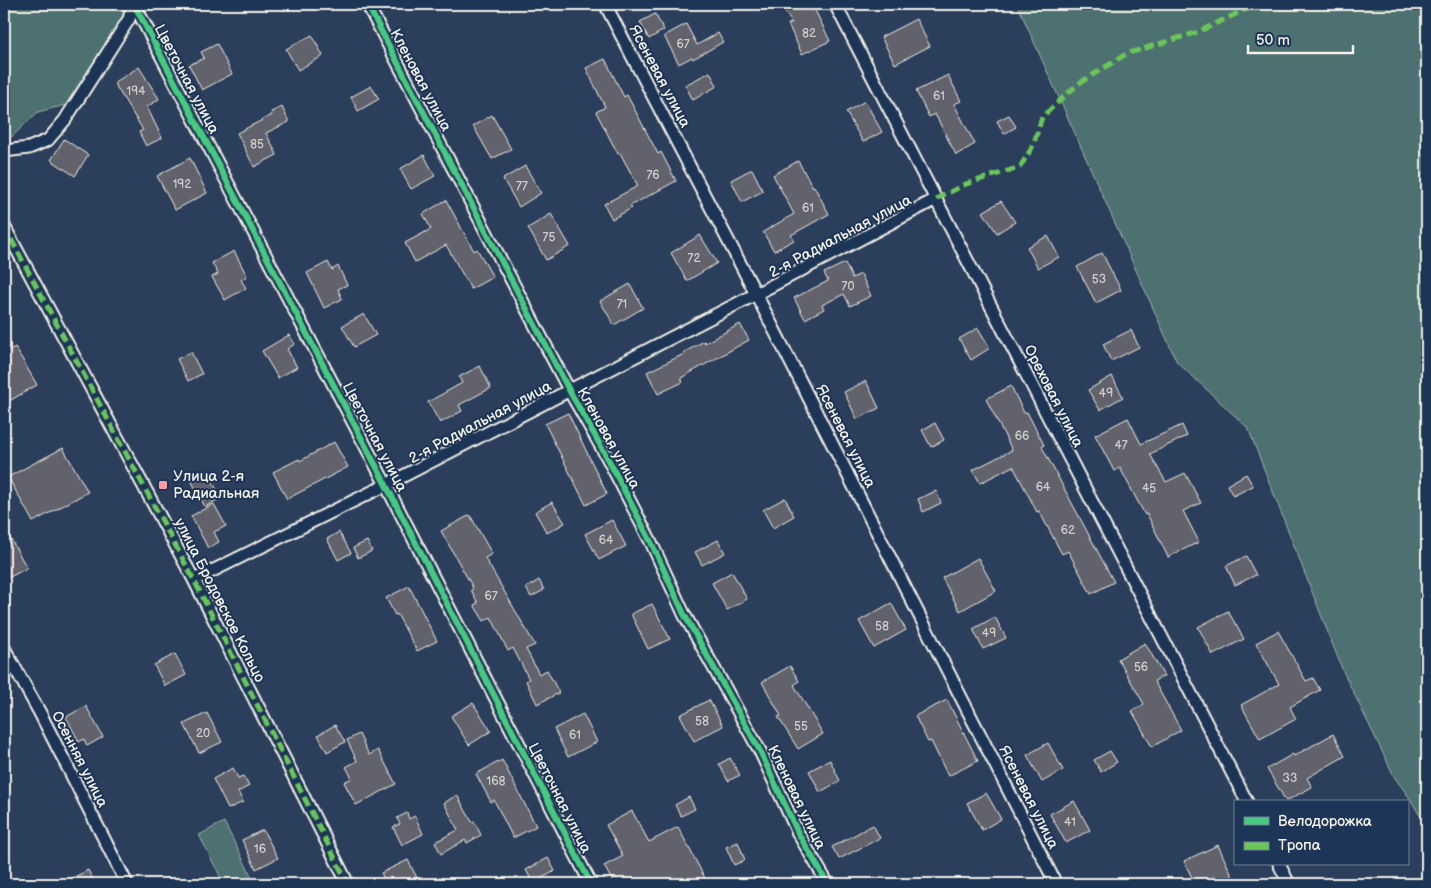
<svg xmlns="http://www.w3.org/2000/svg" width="1431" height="888" font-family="'Balsamiq Sans',sans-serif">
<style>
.green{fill:#4d7071;stroke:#a0b0ac}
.building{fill:#62626c;stroke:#f4f1e8}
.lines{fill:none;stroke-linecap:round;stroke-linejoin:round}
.street-casing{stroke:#f4f1e8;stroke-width:15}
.street{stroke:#1d3557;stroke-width:11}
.quiet{stroke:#6ac65a;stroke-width:5;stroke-dasharray:10 5;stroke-linecap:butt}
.cycleway-casing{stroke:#1d3557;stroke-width:9}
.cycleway{stroke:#46c982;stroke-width:6}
.poi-dot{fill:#ff9aa2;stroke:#1d3557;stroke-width:2}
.labels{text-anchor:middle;stroke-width:4;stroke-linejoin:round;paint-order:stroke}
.number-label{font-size:12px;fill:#d0cdc9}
.street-label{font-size:15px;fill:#f4f1e8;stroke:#1d3557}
.poi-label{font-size:15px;fill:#f4f1e8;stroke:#1d3557;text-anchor:start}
</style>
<rect width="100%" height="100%" fill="#2b3e5b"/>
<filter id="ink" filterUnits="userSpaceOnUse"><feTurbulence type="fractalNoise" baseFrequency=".02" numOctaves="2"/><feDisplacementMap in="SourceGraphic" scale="10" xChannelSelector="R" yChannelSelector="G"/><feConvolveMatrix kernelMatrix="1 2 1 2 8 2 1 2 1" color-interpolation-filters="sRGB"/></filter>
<g filter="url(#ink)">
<path class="green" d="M4,4H124L127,12L65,105L38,112L4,144Z
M1017,4H1427V821L1419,814L1409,797L1395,778L1343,671L1248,428L1177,362Z
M224,822L255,883L252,884H224L199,835Z"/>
<path class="building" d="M780,4H812L830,41L802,54L788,24L792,23Z
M655,14L664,30L649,39L640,22Z
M916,19L930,46L895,64L881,37Z
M686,24L697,45L718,33L723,42L693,59L692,57L679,64L664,36Z
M312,35L323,56L298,70L286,49Z
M217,44L232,74L202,90L189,65L204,58L201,52Z
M605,59L624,97L627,95L658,154L661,152L676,181L630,206L632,208L612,219L604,204L638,186L620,153L618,154L596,112L605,107L586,68Z
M139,67L159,99L147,107L162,138L146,146L139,132L143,130L114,83Z
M710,72L717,86L693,100L685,85Z
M948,75L961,101L954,104L975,144L956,155L935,114L929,117L916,91Z
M371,86L379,99L358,111L351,97Z
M865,101L882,132L863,142L846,112Z
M282,107L289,122L266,133L277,155L254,167L237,133L272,115L271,112Z
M492,115L511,149L492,159L473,126Z
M1009,115L1016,127L1004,134L997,121Z
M64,139L88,155L75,176L51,160Z
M424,155L435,176L411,189L400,169Z
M190,158L207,193L175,210L157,176Z
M798,161L813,187L814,186L829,214L791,235L794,240L774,251L763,232L794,214L773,175Z
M525,166L541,193L519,207L503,179Z
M752,169L763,191L742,202L731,180Z
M446,200L474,251L477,249L493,277L471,289L446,245L415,262L405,243L431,229L423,214Z
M1001,201L1015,222L997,233L983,212Z
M551,214L570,246L546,260L528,228Z
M700,235L717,263L687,281L671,253Z
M1048,236L1059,257L1038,268L1027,247Z
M234,251L247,276L241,280L246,288L225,300L212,277L218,274L212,263Z
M1102,253L1121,290L1096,303L1077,267Z
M328,262L332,270L338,266L347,285L338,289L342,299L324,308L307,273Z
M845,263L852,278L861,274L871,296L850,306L844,294L822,305L824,309L805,319L794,298L828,281L824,273Z
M630,284L643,308L614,325L600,301Z
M364,314L376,335L354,347L342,326Z
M740,324L749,340L681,378L683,382L658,394L647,372L686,353L685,352L704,341L705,343Z
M978,328L990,348L971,360L959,339Z
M1131,330L1139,347L1111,361L1103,344Z
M289,335L295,344L287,349L297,367L278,378L262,351Z
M15,347L37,385L4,404V353Z
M191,352L202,374L188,381L177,359Z
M480,366L491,388L459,405L462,411L440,423L428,402L462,383L459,377Z
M1112,376L1123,397L1100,410L1088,390Z
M866,381L879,408L857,419L844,392Z
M1011,386L1024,413L1027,412L1044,445L1042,447L1114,582L1091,594L1068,551L1062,554L1039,511L1037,512L1013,466L980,483L973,470L1012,450L986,399Z
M568,413L607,494L586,505L545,424Z
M1128,418L1141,444L1182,425L1187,436L1150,454L1166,482L1185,473L1201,503L1183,511L1199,542L1168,557L1147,514L1145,515L1120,468L1114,471L1095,435Z
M935,423L944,440L931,447L922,430Z
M334,442L348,467L287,499L273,472L299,459L300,461Z
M63,448L88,492L33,522L8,477Z
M207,471L221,498L205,507L191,480Z
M1246,474L1253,486L1233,496L1227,485Z
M936,491L941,503L923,512L918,499Z
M785,498L794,516L773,528L763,510Z
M552,502L565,523L547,533L535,512Z
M214,504L226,526L214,532L219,542L208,548L191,516Z
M470,515L492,554L485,558L535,645L526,649L539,674L547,670L559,693L537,704L526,681L529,679L513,648L508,651L491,617L484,621L474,605L478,603L471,590L473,588L441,531Z
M612,520L626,546L599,560L585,534Z
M4,527L27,568L4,580Z
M339,532L351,553L338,560L327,539Z
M718,540L725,553L702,565L695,552Z
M367,541L372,551L358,558L353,548Z
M1246,556L1256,575L1235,585L1226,566Z
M978,558L996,591L960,611L942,578Z
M732,572L747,599L727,610L712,583Z
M539,580L544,590L531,597L526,588Z
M409,586L437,641L417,651L397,614L395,615L386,598Z
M891,603L906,630L874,648L859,621Z
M652,604L670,639L648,649L631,614Z
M1228,611L1244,639L1213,655L1198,627Z
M995,617L1006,638L983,649L973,629Z
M1278,631L1306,681L1313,678L1320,690L1290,707L1296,719L1260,739L1241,705L1279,684L1256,643Z
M1145,643L1164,676L1154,681L1181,730L1152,747L1132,711L1144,704L1118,659Z
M175,654L186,675L165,686L154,665Z
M790,666L799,681L794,685L823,734L798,749L778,717L781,716L762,682Z
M709,700L723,726L694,741L680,715Z
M947,700L978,761L948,776L931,741L928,742L915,716Z
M473,703L491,731L469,745L451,716Z
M86,706L103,737L87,746L84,739L79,742L66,717Z
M207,713L222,742L199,753L184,724Z
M583,714L597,742L568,757L554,729Z
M335,725L345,742L327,752L318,735Z
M359,734L369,755L378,750L396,784L356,805L344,782L352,778L346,767L357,761L347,740Z
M1333,734L1345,756L1307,778L1312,787L1286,801L1267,769L1293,754L1294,756Z
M1048,743L1063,770L1042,782L1027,755Z
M1110,751L1117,762L1101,772L1094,760Z
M730,758L740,775L728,781L719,764Z
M502,760L536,826L513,838L494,800L491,802L476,774Z
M830,760L840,781L820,792L809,771Z
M233,768L238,778L243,776L249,786L238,792L243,802L228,809L213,779Z
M986,793L1001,819L982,830L967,803Z
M457,795L472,822L474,821L481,835L467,843L465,840L441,854L435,842L458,830L444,803Z
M689,797L695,809L681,816L675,805Z
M1074,801L1090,830L1066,843L1050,814Z
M632,811L649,842L678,827L708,884H614L604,866L623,856L606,825Z
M407,813L409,819L415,816L423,834L402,845L393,827L400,824L397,818Z
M873,825L880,838L839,859L832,847Z
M263,830L278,858L256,869L242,840Z
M738,842L745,860L734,865L726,847Z
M1218,845L1234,880L1225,884H1195L1184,861Z
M548,858L555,871L533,883L526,870Z
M408,860L420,884H387L381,873Z
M88,870L95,884H61Z"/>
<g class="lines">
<defs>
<path id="street" d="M134,4L386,485L591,884
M367,4L569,390L607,457L651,542L684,614L760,751L798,833L828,884
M605,4L756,294L1056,884
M835,4L1247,802
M4,151L29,148L48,140L65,120L129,19L133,4
M4,226L194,580L348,884
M194,580L386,485L756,294L936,199
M4,648L40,713L127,884
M1279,864L1289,884"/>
</defs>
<use href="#street" class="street-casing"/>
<use href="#street" class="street"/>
<path class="quiet" d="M1291,4L1308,5L1313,4
M936,199L966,184L1020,167L1033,146L1042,117L1078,84L1126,54L1198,32L1257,4
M4,226L194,580L348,884
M1425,761H1427"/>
<defs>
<path id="cycleway" d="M134,4L386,485L591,884
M367,4L569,390L607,457L651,542L684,614L760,751L798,833L828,884"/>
</defs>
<use href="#cycleway" class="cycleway-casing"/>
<use href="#cycleway" class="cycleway"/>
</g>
</g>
<rect class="poi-dot" x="158" y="480" width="10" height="10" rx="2.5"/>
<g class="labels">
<g class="number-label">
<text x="809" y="37">82</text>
<text x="683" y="48">67</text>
<text x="136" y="95">194</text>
<text x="939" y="100">61</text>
<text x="257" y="148">85</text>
<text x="653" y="179">76</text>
<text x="182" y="188">192</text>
<text x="522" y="190">77</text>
<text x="808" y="212">61</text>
<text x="549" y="241">75</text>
<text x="694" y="262">72</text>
<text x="1099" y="283">53</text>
<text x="848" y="290">70</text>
<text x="622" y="308">71</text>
<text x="1106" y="397">49</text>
<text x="1022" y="440">66</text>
<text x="1121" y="449">47</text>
<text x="1043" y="491">64</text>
<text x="1149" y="492">45</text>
<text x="1068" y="534">62</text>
<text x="606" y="544">64</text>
<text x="491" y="600">67</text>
<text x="882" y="630">58</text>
<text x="989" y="637">49</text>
<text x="1141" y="671">56</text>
<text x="702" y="725">58</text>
<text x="801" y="730">55</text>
<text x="203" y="737">20</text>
<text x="575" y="739">61</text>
<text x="1290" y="782">33</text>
<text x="496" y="785">168</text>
<text x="1070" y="826">41</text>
<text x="260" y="853">16</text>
</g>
<g class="street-label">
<text transform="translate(660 76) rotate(62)" y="5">Ясеневая улица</text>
<text transform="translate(187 79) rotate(62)" y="5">Цветочная улица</text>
<text transform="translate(421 80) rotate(62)" y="5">Кленовая улица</text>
<text transform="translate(840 236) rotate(-28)" y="5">2-я Радиальная улица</text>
<text transform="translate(1054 396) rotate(63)" y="5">Ореховая улица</text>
<text transform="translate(480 422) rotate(-28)" y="5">2-я Радиальная улица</text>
<text transform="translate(846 436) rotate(63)" y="5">Ясеневая улица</text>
<text transform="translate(375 437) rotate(62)" y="5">Цветочная улица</text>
<text transform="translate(609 438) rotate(61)" y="5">Кленовая улица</text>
<text transform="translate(220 600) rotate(63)" y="5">улица Бродовское Кольцо</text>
<text transform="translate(80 759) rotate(63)" y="5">Осенняя улица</text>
<text transform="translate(797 797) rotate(64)" y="5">Кленовая улица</text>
<text transform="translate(1029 797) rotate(63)" y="5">Ясеневая улица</text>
<text transform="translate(560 798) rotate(63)" y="5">Цветочная улица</text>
</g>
<g class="poi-label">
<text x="173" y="481">Улица 2-я<tspan x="173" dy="17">Радиальная</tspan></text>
</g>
</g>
<rect width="1431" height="888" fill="none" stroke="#1d3557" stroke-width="20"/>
<rect x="10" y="10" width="1411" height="868" fill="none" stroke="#f4f1e8" stroke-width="2" filter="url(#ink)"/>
<rect x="1234" y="800" width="175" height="65" fill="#1d3557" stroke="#738091"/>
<rect x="1244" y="817" width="25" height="8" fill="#46c982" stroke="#738091"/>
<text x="1278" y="826" font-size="15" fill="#f4f1e8">Велодорожка</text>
<rect x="1244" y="842" width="25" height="8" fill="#6ac65a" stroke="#738091"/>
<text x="1278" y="850" font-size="15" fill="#f4f1e8">Тропа</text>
<path d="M1248 45v8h105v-8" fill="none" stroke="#f4f1e8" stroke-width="2.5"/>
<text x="1256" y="45" font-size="15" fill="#f4f1e8" stroke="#1d3557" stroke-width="4" paint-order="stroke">50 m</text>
</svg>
